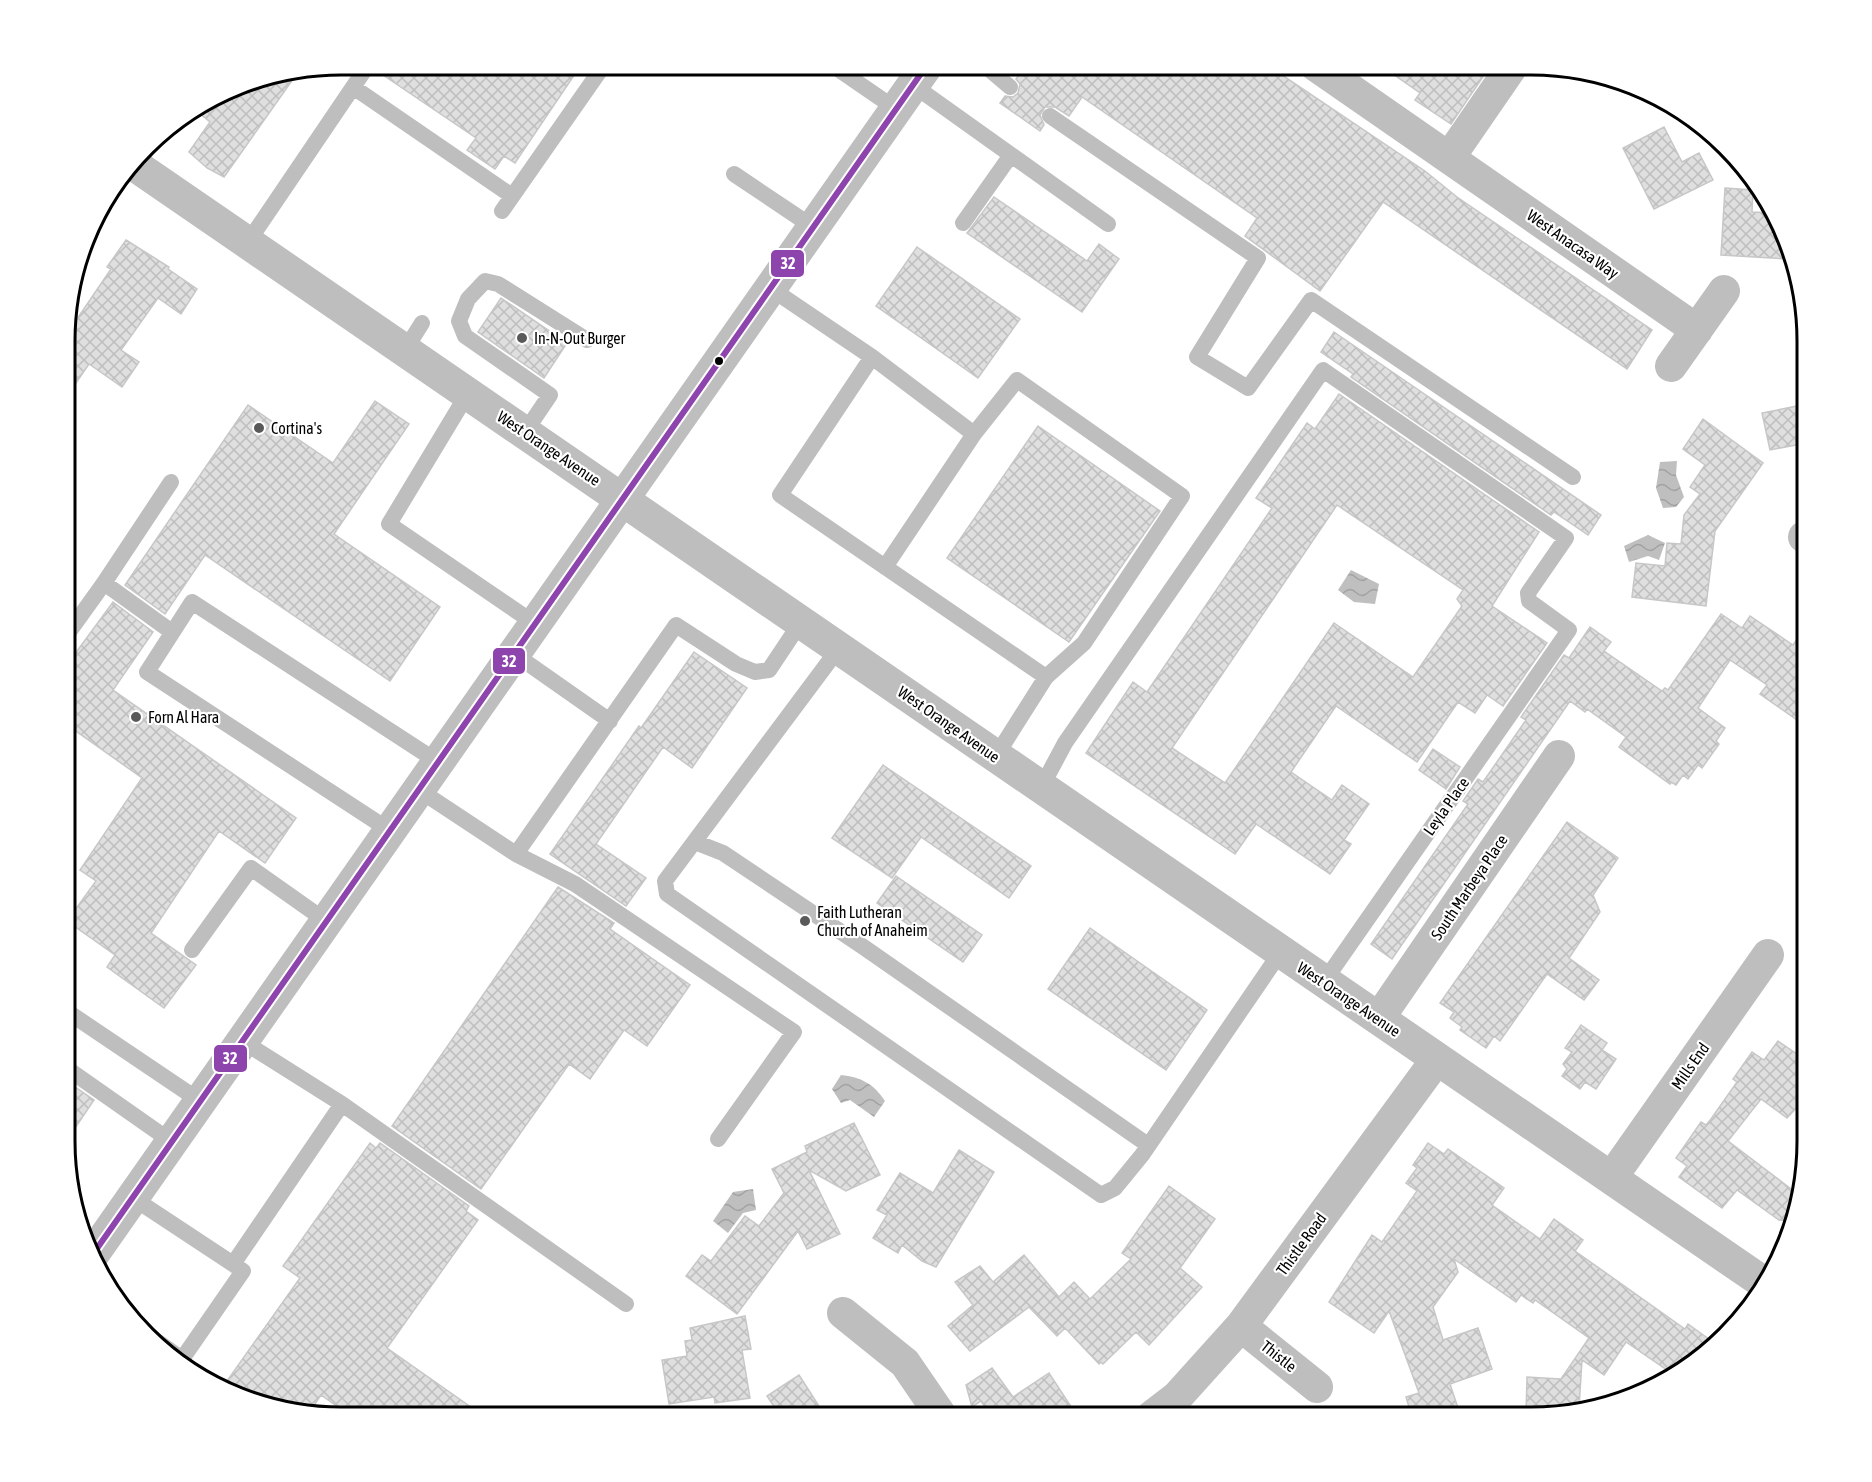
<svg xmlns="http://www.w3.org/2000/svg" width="1872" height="1482" font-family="'Asap Condensed',sans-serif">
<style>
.water{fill:url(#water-waves)}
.building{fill:url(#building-cross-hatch);stroke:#c7c7c7;stroke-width:1.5;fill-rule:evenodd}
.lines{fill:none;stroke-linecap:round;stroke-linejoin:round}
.service{stroke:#bebebe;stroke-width:16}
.minor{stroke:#bebebe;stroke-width:32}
.tertiary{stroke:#bebebe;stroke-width:33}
.primary{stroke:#bebebe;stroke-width:33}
.bus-1-casing{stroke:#fff;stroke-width:10}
.bus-1{stroke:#8e44ad;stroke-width:6}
.poi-dot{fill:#595959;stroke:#fff;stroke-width:2}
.bus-dot{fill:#000;stroke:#fff;stroke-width:2}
.labels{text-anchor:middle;stroke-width:4.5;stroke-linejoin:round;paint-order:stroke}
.street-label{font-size:16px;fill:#000;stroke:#fff}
.poi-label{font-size:16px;fill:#000;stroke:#fff;text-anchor:start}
.rim{fill:none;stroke:#000;stroke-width:3}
.line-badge{stroke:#fff;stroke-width:2}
.badge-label{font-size:16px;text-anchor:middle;font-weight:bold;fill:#fff}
</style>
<defs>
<pattern id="water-waves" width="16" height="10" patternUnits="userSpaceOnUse" patternTransform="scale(1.5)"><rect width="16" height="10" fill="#bfbfbf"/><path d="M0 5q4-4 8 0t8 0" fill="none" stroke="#a2a2a2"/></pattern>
<pattern id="building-cross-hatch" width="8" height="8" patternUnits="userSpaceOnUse" patternTransform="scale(1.5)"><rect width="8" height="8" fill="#dfdfdf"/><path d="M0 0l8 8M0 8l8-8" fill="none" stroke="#bebebe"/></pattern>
</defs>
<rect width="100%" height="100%" fill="#fff"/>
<path class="water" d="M1677,461L1676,475L1684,497L1676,507L1663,508L1656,488L1660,462Z
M1648,535L1665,543L1659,560L1648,556L1629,562L1624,546Z
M1351,570L1379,584L1375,604L1354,602L1338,590Z
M841,1075C861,1077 874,1084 885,1101L874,1117L850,1100L841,1103L832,1089Z
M753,1189L756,1210L743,1213L728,1233L713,1221L733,1192Z"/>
<path class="building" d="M378,65H581L515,163L504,156L495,169L467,150L476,138L377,71Z
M1026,65H1267L1425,171L1457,197L1652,330L1627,369L1383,202L1320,291L1245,236L1257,218L1082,97L1069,116L1055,107H1045L1040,115L1044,125L1040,131L1000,103L1005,96L1013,97L1018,93L1020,84L1016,79Z
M1380,65H1491L1451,124L1415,100L1420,93Z
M298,72L224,177L207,168L189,152L210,122L197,111L252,79Z
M1664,127L1682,162L1699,153L1713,180L1654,209L1623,148Z
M1725,188L1753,190L1752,212L1774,213L1779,219L1788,259L1721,255Z
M994,197L1087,261L1099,244L1119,259L1082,312L967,233Z
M126,240L169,267L168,269L197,289L181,314L158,298L121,350L139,362L122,387L89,364L67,396V312L77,319L111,269L107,267Z
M917,247L1020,319L978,378L876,306Z
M501,298L567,343L544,378L478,332Z
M1334,332L1601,515L1588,535L1554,512L1551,515L1351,377L1353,374L1321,352Z
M1339,394L1539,532L1492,606L1547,643L1503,706L1487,695L1475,713L1458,702L1417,762L1336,706L1291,772L1332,800L1342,785L1369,804L1344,840L1351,844L1330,874L1256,824L1235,854L1086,753L1133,682L1147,692L1272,508L1256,498L1307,423L1315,429ZM1337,505L1463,590L1457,599L1462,606L1413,677L1334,623L1225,783L1172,748Z
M375,401L409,424L334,534L440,607L390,681L205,555L165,614L125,585L248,405L333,463Z
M1807,404V443L1770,450L1762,413Z
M1703,419L1763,463L1715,531L1706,606L1632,597L1636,563L1665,566L1667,543L1681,544L1684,515L1700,494L1690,487L1705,465L1683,449Z
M1038,426L1160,511L1069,642L947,558Z
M113,602L153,632L113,690L296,818L265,863L219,831L151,933L196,965L164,1008L107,967L115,955L67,921L96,881L80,870L142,778L66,724V666Z
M1721,614L1742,628L1750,616L1793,645L1807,624V727L1760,694L1767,685L1730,660L1698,708L1725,728L1716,741L1719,744L1702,768L1698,765L1688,779L1683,775L1676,785L1671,782L1670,784L1619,747L1626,737L1587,709L1585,712L1570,701L1392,959L1371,944L1468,804L1463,801L1478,779L1483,782L1526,720L1521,717L1564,655L1569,658L1590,627L1611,642L1604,651L1662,691L1665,688L1668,690Z
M694,652L747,688L692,768L663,747L596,844L646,878L626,906L550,854L639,726L641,728Z
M1433,749L1460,767L1446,789L1419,770Z
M883,765L1031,866L1009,898L921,837L892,878L832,838Z
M1567,822L1618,858L1593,895L1600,912L1569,958L1599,980L1584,1000L1547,974L1500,1041L1494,1036L1486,1048L1460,1030L1462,1027L1450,1018L1454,1012L1440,1003Z
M896,876L982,935L963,962L877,903Z
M558,887L614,923L610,929L690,985L647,1046L624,1030L590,1079L569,1064L481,1189L392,1126Z
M1090,928L1207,1010L1166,1070L1048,989Z
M1581,1025L1607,1043L1602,1050L1616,1059L1596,1089L1585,1082L1580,1089L1562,1076L1567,1069L1563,1064L1572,1052L1565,1048Z
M1778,1041L1807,1061V1110L1799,1105L1787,1118L1761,1099L1728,1141L1799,1195L1792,1221L1779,1220L1737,1190L1722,1208L1679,1177L1687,1166L1676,1158L1701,1122L1706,1125L1711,1119L1737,1082L1733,1079L1752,1052L1764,1060Z
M65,1080L94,1100L65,1143Z
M854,1123L880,1175L846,1191L809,1170L840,1234L807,1249L798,1231L737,1314L686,1276L702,1255L711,1261L745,1216L759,1226L784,1193L772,1169L807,1152L805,1146Z
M370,1143L376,1148L380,1143L469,1206L466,1211L478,1220L387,1348L485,1417H352L321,1395L309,1413L235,1396L222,1388L300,1278L283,1266Z
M1428,1143L1444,1154L1448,1149L1504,1188L1492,1205L1540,1239L1554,1219L1583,1240L1575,1251L1685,1329L1688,1324L1713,1342L1670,1372L1626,1342L1604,1375L1582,1360L1579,1408L1542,1415L1526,1414L1527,1377L1561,1379L1589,1338L1535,1300L1533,1303L1521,1295L1516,1302L1454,1259L1458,1272L1433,1307L1443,1340L1478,1328L1492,1369L1450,1384L1461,1417H1412L1406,1397L1419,1393L1389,1311L1374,1333L1329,1302L1372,1235L1382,1242L1417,1191L1406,1183L1417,1168L1413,1165Z
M959,1150L994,1172L936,1267L922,1261L902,1245L898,1253L873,1238L887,1215L877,1210L900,1173L933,1193Z
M1169,1186L1215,1219L1180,1268L1202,1287L1149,1345L1136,1332L1103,1364L1101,1362L1099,1364L1065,1328L1057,1336L1029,1307L970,1351L948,1326L973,1305L955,1282L980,1266L993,1282L1024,1255L1059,1297L1074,1282L1090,1299L1131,1259L1122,1253Z
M745,1316L751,1349L742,1350L750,1398L715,1403L714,1397L669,1404L662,1360L687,1356L685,1341L692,1340L690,1328Z
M992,1368L1013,1397L1049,1373L1072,1408L1059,1417H983L989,1413L981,1401L972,1407L966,1385Z
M799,1375L826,1417H781L767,1396Z"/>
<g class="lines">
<path class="service" d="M832,65L896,109
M984,65L1010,87
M913,85L1108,224
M353,87L512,196
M1050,116L1258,258L1197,357L1248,388L1311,300L1573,477
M734,174L813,227
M502,211L604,65
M963,223L1011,155
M248,242L368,65
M770,288L872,357L780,495L1046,677L996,756
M405,350L422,323
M872,357L974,434L1017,380L1182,496L1084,643L1046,677
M468,393L389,524L534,623
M525,432L550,395L465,336L459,321L468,299L485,281L498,284L587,340
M885,567L974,434
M104,583L171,482
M66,636L104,583L172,632
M839,648L665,881L667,894L1101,1195L1115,1188L1142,1155L1280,953
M513,653L610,721
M1041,788L1065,743L1323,370L1566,538L1528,593L1529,601L1569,630L1323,983
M419,790L516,854L575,884L794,1032L718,1139
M389,830L147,672L192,602L438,762
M695,842L723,853L862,946L1148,1145
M516,854L676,625L736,664L755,672L769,670L801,622
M192,950L251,868L326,921
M65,1010L200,1101
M242,1041L342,1104L626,1304
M65,1067L172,1142
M133,1198L233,1264
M148,1335L182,1359
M180,1362L243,1271L233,1264L342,1104"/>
<path class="minor" d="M1315,65L1697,330
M1449,158L1513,65
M1671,366L1724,291
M1804,537L1807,539
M1379,1018L1559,756
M1612,1177L1768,955
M843,1313L905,1363L942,1417
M1241,1326L1317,1387
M1151,1417L1177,1397L1241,1326L1437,1059"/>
<path class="tertiary" d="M133,164L1764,1283"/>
<path class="primary" d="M91,1257L927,65"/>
<defs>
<path id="bus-1" d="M91,1257L927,65"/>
</defs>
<use href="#bus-1" class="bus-1-casing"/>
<use href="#bus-1" class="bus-1"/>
</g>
<g class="poi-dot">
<circle cx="522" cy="338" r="6"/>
<circle cx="259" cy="428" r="6"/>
<circle cx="136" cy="717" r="6"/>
<circle cx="805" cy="921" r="6"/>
</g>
<circle class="bus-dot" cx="719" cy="361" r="5"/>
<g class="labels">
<g class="street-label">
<text transform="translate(1573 244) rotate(35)" y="6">West Anacasa Way</text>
<text transform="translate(549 448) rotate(34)" y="6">West Orange Avenue</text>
<text transform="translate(949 724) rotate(35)" y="6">West Orange Avenue</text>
<text transform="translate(1446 806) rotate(-55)" y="6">Leyla Place</text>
<text transform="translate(1469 887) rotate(-56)" y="6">South Marbeya Place</text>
<text transform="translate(1349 999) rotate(34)" y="6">West Orange Avenue</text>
<text transform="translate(1690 1066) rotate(-55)" y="6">Mills End</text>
<text transform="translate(1301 1244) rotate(-54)" y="6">Thistle Road</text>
<text transform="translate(1279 1356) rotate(38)" y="6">Thistle</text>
</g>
<g class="poi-label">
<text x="534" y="344">In-N-Out Burger</text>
<text x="271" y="434">Cortina's</text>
<text x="148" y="723">Forn Al Hara</text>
<text x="817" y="918">Faith Lutheran<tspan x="817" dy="18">Church of Anaheim</tspan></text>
</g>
</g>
<path d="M0 0H1872V1482H0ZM341 75H1531A266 266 0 0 1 1797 341V1141A266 266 0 0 1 1531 1407H341A266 266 0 0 1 75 1141V341A266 266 0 0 1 341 75Z" fill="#fff" fill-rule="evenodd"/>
<path class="rim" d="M341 75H1531A266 266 0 0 1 1797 341V1141A266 266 0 0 1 1531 1407H341A266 266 0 0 1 75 1141V341A266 266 0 0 1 341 75Z"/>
<g class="line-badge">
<rect x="770" y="249" width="35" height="29" rx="6" fill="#8e44ad"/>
<rect x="492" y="647" width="34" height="28" rx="6" fill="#8e44ad"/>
<rect x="213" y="1044" width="35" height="29" rx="6" fill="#8e44ad"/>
</g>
<g class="badge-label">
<text x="788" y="269">32</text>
<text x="509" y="667">32</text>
<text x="230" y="1064">32</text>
</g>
</svg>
